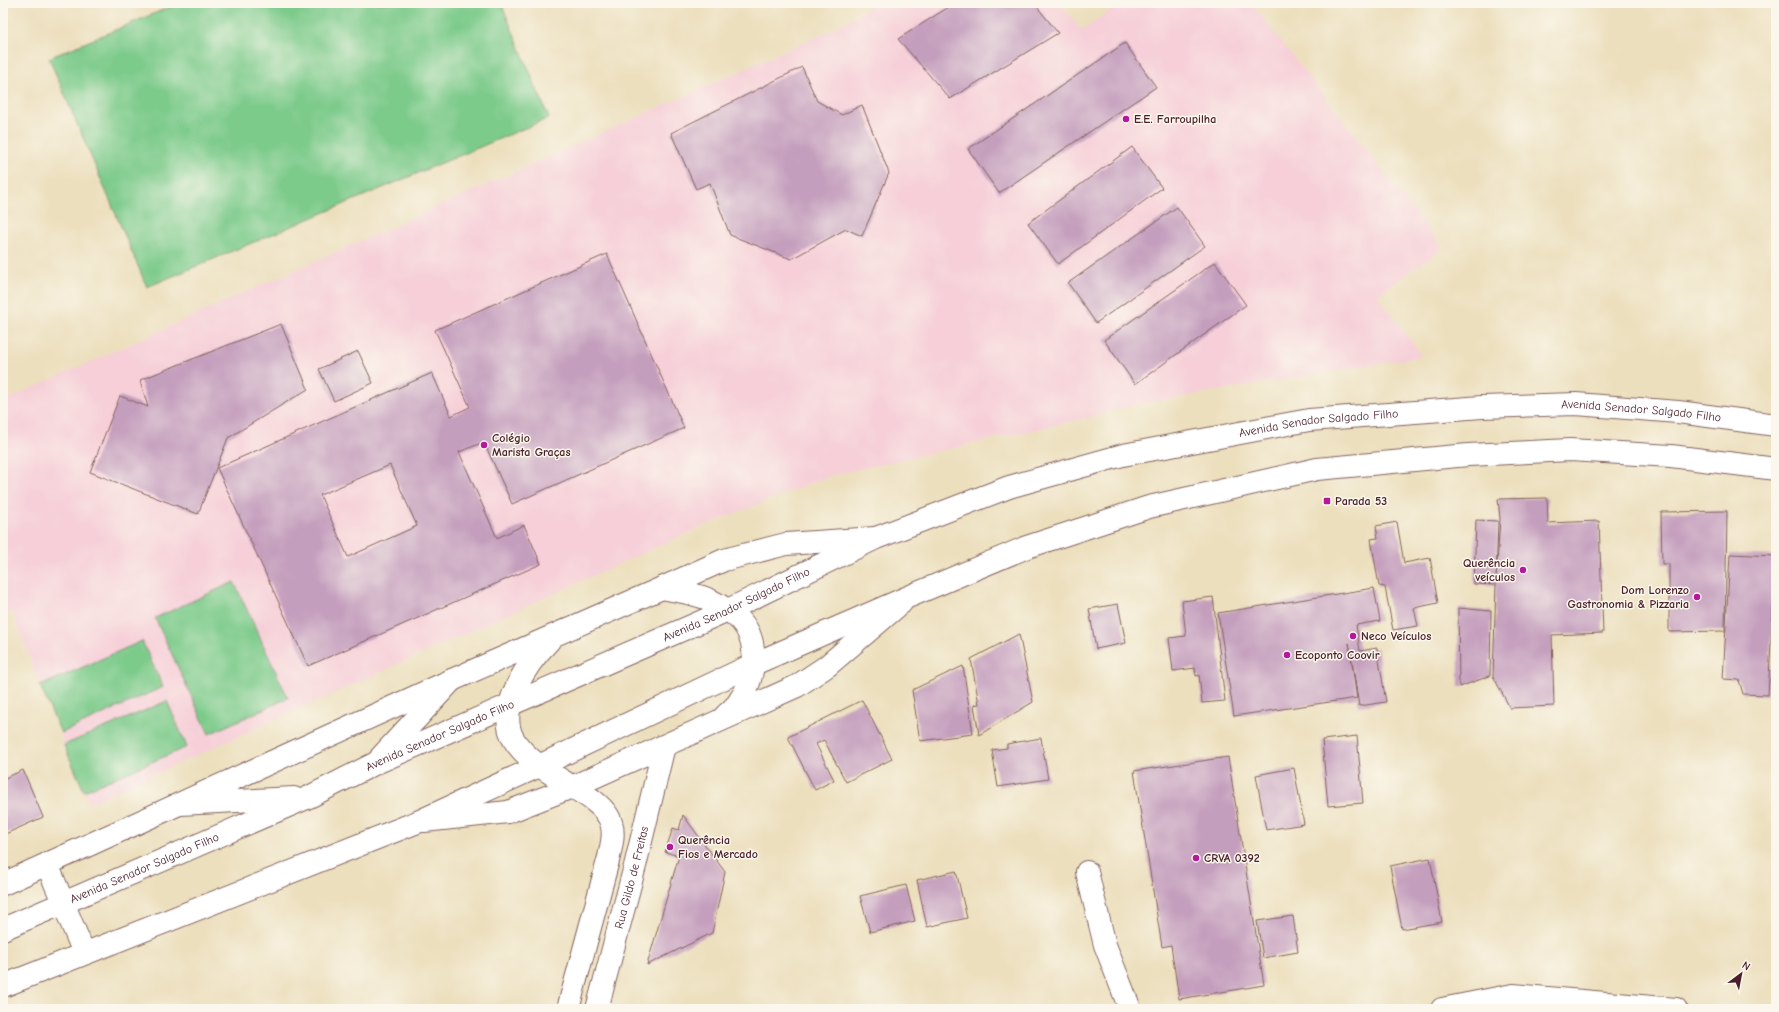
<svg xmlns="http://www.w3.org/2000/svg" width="1779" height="1012" font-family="'Comic Neue',sans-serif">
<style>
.built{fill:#f6cfd8}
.garden{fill:#7dcb8b;stroke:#64755b}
.building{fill:#c49ebd;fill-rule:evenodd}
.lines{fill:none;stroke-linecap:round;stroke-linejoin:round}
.minor-casing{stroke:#83625e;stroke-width:24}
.major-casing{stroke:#83625e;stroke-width:24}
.minor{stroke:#fff;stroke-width:22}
.major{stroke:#fff;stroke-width:22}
.poi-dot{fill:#b5179e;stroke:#fbf7ec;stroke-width:1.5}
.labels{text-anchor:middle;stroke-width:3;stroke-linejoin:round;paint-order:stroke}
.poi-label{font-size:12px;font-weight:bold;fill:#4a1f2b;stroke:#fbf7ec;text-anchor:start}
.street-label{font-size:12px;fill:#4a1f2b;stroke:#fbf7ec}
</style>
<rect width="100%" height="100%" fill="#fbf7ec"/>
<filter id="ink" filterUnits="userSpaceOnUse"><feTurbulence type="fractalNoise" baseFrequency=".025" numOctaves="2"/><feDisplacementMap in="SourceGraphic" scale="8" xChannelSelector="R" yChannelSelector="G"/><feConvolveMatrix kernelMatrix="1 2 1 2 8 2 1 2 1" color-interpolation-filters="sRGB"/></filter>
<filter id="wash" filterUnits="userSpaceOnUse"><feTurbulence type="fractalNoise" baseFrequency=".012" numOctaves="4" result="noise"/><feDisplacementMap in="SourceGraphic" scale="16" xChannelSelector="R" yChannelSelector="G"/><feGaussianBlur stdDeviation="0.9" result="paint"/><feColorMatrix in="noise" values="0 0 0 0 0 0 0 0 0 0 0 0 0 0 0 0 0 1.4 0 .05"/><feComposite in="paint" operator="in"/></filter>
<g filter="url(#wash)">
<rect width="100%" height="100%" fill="#ecdfbd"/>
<path class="built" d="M876,3H1059L1082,30L1121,3H1251L1443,248L1377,295L1422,356L1134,405L1099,415L829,476L703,526L89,804L64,745L61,733L40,686L13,613L3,614V401L832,30Z"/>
<path class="garden" d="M179,3H501L549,118L147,287L49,58Z
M234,582L288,698L209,734L155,618Z
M142,641L163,687L61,733L40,686Z
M167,701L187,747L84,791L64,745Z"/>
<g id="blocks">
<path class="building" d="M955,3H1034L1058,33L950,99L898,39Z
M1125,43L1156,87L999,193L968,149Z
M802,67L817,101L842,115L862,105L889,173L862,236L846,229L791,259L730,235L710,183L696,189L671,133Z
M1132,147L1162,188L1058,264L1028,223Z
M1177,207L1205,246L1096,323L1068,283Z
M607,254L684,428L512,504L484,442L459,452L497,538L524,525L541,564L308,666L217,468L432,373L451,416L470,407L435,330ZM390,465L417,526L348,557L320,495Z
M1215,262L1246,305L1135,384L1104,340Z
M281,324L308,389L228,438L198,514L90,472L120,396L148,407L140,380Z
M358,351L373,383L334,401L319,369Z
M1547,498L1548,523L1599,521L1603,633L1552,635L1554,706L1510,708L1493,676L1496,585L1474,584L1476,520L1498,521L1496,581L1500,518L1498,499Z
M1727,511L1725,631L1669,632V564H1662L1661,512Z
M1397,522L1404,563L1430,558L1438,603L1414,608L1418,626L1393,630L1385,587L1379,586L1371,539L1378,538L1376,526Z
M1730,554L1776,556L1768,695L1743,694L1739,680L1723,679Z
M1374,588L1380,621L1356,625L1360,651L1377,648L1386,702L1359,706L1349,643L1357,698L1234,716L1218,613Z
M1213,597L1225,701L1202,703L1199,675L1196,676L1195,668L1173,671L1169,638L1186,636L1182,601Z
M1118,604L1126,643L1096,649L1089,609Z
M1458,608L1491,611L1490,676L1459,687Z
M1019,634L1033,702L979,735L974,705L979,704L971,659Z
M963,666L973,734L920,741L912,690Z
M862,700L892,759L846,782L824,740L816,744L834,780L815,790L788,737Z
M1357,736L1363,803L1328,806L1322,740Z
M1041,738L1048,779L998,787L992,750L1007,748V744Z
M1228,757L1264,985L1179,999L1171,945L1162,947L1134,771Z
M1294,768L1304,824L1266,830L1256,775Z
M23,770L43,817L3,835V779Z
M683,815L725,872L712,933L647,965L679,856L665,852L673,828L679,830Z
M1430,858L1442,922L1402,929L1390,866Z
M956,871L967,918L927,927L917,880Z
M906,885L915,921L870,932L860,896Z
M1293,916L1298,952L1263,958L1257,921Z"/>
</g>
</g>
<g filter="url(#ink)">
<use href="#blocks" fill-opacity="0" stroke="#83625e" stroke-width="1"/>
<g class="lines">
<defs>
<g id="minor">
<path d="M662,588C678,591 695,593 710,600C720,605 732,612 740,620C761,643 755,680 738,703C734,708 729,712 725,716"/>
<path d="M549,641C528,662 495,709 514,740C527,760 548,772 568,784C581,793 599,801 608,816C616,829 612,843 609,857L568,1009"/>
<path d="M424,821L508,812L572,787L797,686L827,666L901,603"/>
<path d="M47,864L84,953"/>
<path d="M1087,872L1105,945L1130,1009"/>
<path d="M3,884L452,680L662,588L724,560L786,544L875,538"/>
<path id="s1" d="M597,1009L635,866L664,746"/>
<path d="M1442,1009L1513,995L1676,1009"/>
</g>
<g id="major">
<path d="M381,757L452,680"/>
<path d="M180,804L294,798"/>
<path id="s2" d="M3,929L309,797L376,763L728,610L876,538L1009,487L1123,455L1309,420L1482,407L1576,404L1678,412L1776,425"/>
<path d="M3,986L420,821L539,766L754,664L908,597L1027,547L1149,507L1317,469L1468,455L1570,450L1671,456L1776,469"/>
</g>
</defs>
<use href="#minor" class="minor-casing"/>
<use href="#major" class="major-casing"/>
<use href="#minor" class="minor"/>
<use href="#major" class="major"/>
</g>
</g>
<g class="poi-dot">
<circle cx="1126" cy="119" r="4"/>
<circle cx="484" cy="445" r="4"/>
<rect x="1323" y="497" width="8" height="8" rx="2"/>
<circle cx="1523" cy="570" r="4"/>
<circle cx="1697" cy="597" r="4"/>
<circle cx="1353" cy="636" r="4"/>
<circle cx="1287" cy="655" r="4"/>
<circle cx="670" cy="847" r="4"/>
<circle cx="1196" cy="858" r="4"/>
</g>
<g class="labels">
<g class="poi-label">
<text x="1134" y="123">E.E. Farroupilha</text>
<text x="492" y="442">Colégio<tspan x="492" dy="14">Marista Graças</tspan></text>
<text x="1335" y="505">Parada 53</text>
<text x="1515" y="567" text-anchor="end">Querência<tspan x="1515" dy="14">veículos</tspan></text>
<text x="1689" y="594" text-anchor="end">Dom Lorenzo<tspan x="1689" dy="14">Gastronomia &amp; Pizzaria</tspan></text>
<text x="1361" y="640">Neco Veículos</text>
<text x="1295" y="659">Ecoponto Coovir</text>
<text x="678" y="844">Querência<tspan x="678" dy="14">Fios e Mercado</tspan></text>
<text x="1204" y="862">CRVA 0392</text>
</g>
<g class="street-label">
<text dy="4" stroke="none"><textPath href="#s2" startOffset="1740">Avenida Senador Salgado Filho</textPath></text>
<text dy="4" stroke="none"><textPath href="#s2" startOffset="1416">Avenida Senador Salgado Filho</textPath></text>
<text dy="4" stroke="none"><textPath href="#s2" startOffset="802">Avenida Senador Salgado Filho</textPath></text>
<text dy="4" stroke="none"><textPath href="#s2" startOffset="478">Avenida Senador Salgado Filho</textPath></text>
<text dy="4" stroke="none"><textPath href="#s2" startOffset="154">Avenida Senador Salgado Filho</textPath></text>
<text dy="4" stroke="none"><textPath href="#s1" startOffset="136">Rua Gildo de Freitas</textPath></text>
</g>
</g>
<rect width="1779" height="1012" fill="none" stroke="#fbf7ec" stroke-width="16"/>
<g transform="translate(1741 974) rotate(32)" stroke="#fbf7ec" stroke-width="3" paint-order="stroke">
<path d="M0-3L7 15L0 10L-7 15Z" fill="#4a1f2b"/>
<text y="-6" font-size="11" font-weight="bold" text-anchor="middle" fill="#4a1f2b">N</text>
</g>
</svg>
